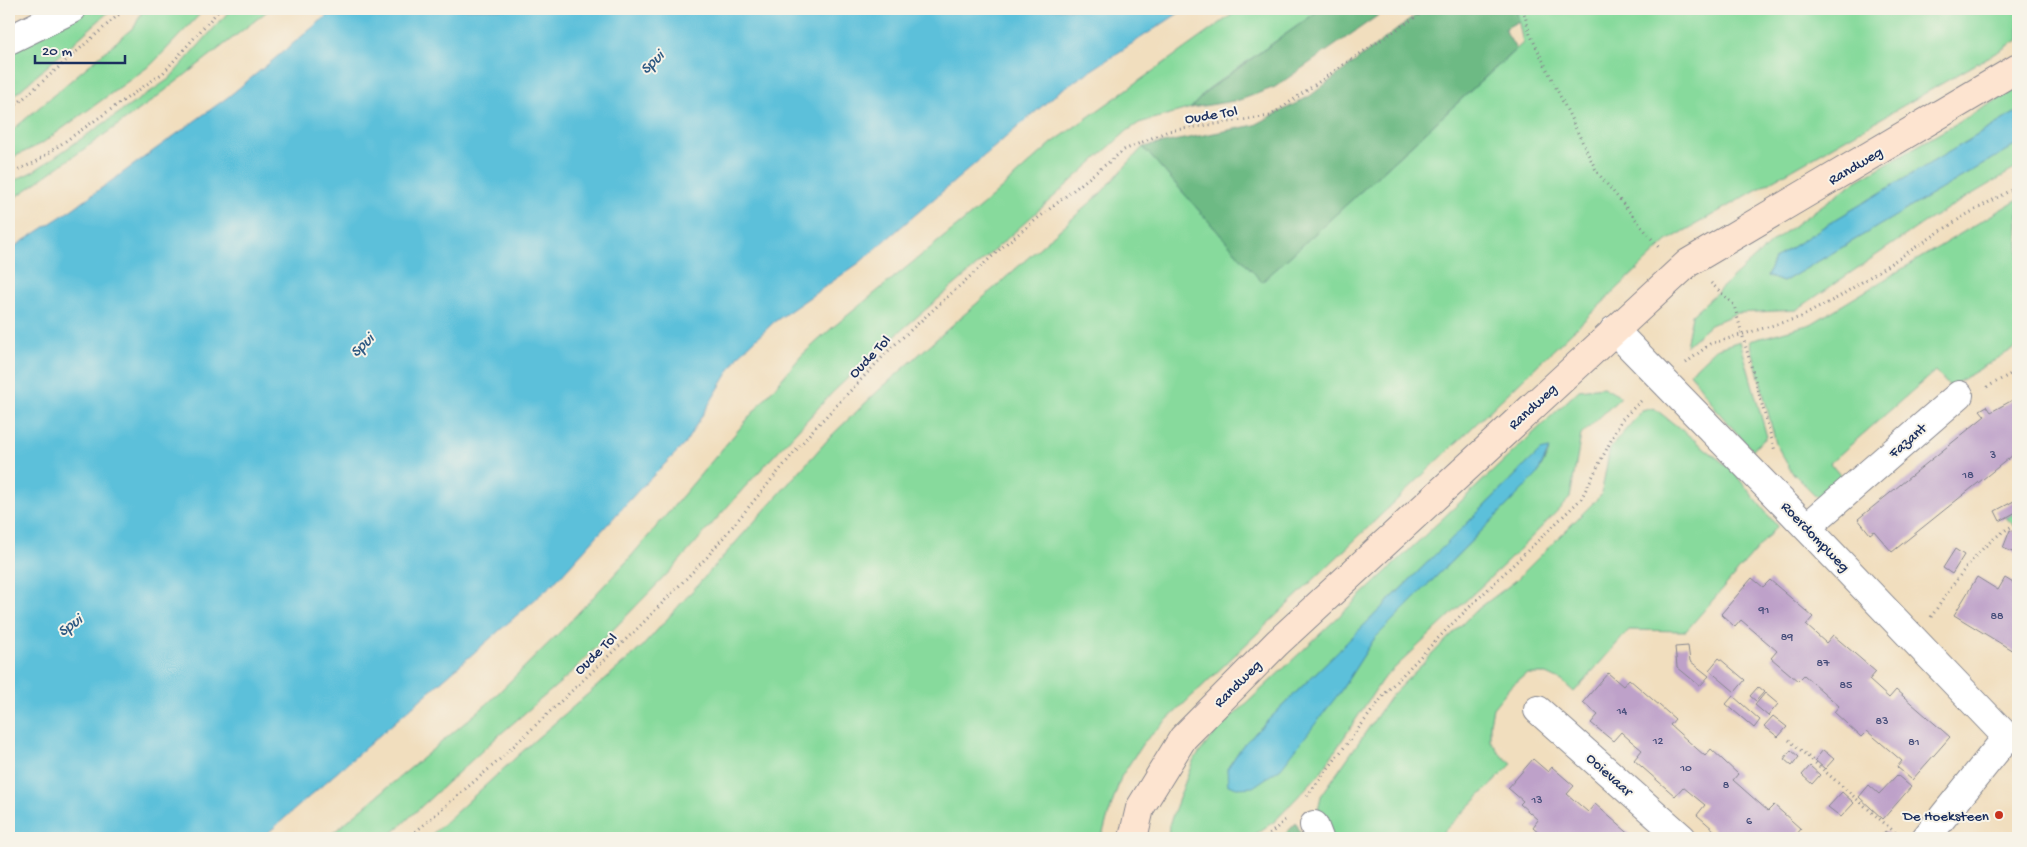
<svg xmlns="http://www.w3.org/2000/svg" width="2027" height="847" font-family="'Gochi Hand',sans-serif">
<style>
.green{fill:#87da9c;stroke:#51847d;fill-rule:evenodd}
.forest{fill:#6dba84;stroke:#447471}
.water{fill:#5cc0da;stroke:#3c789c}
.building{fill:#bea1c9}
.lines{fill:none;stroke-linecap:round;stroke-linejoin:round}
.street-casing{stroke:#86868e;stroke-width:30}
.secondary-casing{stroke:#86868e;stroke-width:30}
.path{stroke:#86868e;stroke-width:3;stroke-dasharray:1 4;stroke-linecap:butt}
.street{stroke:#fff;stroke-width:28}
.secondary{stroke:#fde4d0;stroke-width:28}
.poi-dot{fill:#c8321e;stroke:#f7f3e8;stroke-width:2}
.labels{text-anchor:middle;stroke-width:4;stroke-linejoin:round;paint-order:stroke}
.number-label{font-size:12px;fill:#444c79}
.street-label{font-size:15px;fill:#1b2f5e;stroke:#f7f3e8}
.poi-label{font-size:15px;fill:#1b2f5e;stroke:#f7f3e8;text-anchor:end}
.water-label{font-size:16px;font-style:italic;fill:#2e5a83;stroke:#f7f3e8}
</style>
<rect width="100%" height="100%" fill="#f7f3e8"/>
<filter id="ink" filterUnits="userSpaceOnUse"><feTurbulence type="fractalNoise" baseFrequency=".02" numOctaves="2"/><feDisplacementMap in="SourceGraphic" scale="10" xChannelSelector="R" yChannelSelector="G"/><feConvolveMatrix kernelMatrix="1 2 1 2 8 2 1 2 1" color-interpolation-filters="sRGB"/></filter>
<filter id="wash" filterUnits="userSpaceOnUse"><feTurbulence type="fractalNoise" baseFrequency=".0096" numOctaves="4" result="noise"/><feDisplacementMap in="SourceGraphic" scale="20" xChannelSelector="R" yChannelSelector="G"/><feGaussianBlur stdDeviation="1.12" result="paint"/><feColorMatrix in="noise" values="0 0 0 0 0 0 0 0 0 0 0 0 0 0 0 0 0 1.4 0 .05"/><feComposite in="paint" operator="in"/></filter>
<g filter="url(#wash)">
<rect width="100%" height="100%" fill="#f1debe"/>
<path class="green" d="M88,9H112L9,100V49Z
M143,9H205L152,64L41,144L9,159V133L135,26Z
M231,9H270L149,103L9,202V183L34,171L169,79Z
M1240,9H1321L1208,89L1191,108L1139,123L1127,131L971,271L872,355L832,393L743,489L675,566L570,674L497,737L387,838H327L487,704L562,630L628,560L802,355L832,328L983,205L1052,143Z
M1516,9H2018V40L1667,241L1143,743L1121,777L1101,838H428L535,740L642,647L832,435L878,391L1100,194L1143,147L1262,282L1523,43Z
M2018,88V111L1828,224L1774,259L1767,276L1783,282L2018,144V167L1925,222L1796,310L1737,313L1710,325L1686,346L1692,315L1773,241L1853,183Z
M2018,199V346L1950,387L1935,371L1830,463L1844,480L1820,500L1791,471L1776,444L1750,341L1811,324Z
M1740,341L1767,437L1752,450L1720,414L1690,373L1715,349Z
M1603,387L1621,397L1581,435L1570,498L1510,559L1382,680L1321,772L1275,821L1249,838H1168L1169,825L1193,761L1214,734L1579,390ZM1540,451L1549,452L1537,475L1374,639L1340,692L1227,769L1243,745Z
M1654,408L1731,469L1777,526L1686,631L1629,630L1574,692L1562,681L1547,674H1526L1509,688L1493,708L1490,723V740L1500,754L1512,764L1437,838H1329L1318,811L1321,796L1391,696L1474,612L1514,582L1601,495L1610,448L1642,411Z
M2018,511V528L2006,518Z"/>
<path class="forest" d="M1321,9H1382L1383,12L1275,87L1240,100L1191,108L1208,90Z
M1424,9H1516L1519,21L1504,29L1516,49L1262,282L1143,147L1255,125L1310,96Z
M1296,823L1303,838H1281Z"/>
<path class="water" d="M335,9H1185L1061,90L859,263L774,322L739,355L684,445L637,492L556,581L262,838H9V250L71,210L228,97Z
M2018,111V144L1783,282L1767,276L1774,259L1828,224Z
M1549,449L1537,475L1374,639L1340,692L1281,768L1253,787L1237,788L1228,785L1227,769L1243,745L1540,451Z"/>
<g id="blocks">
<path class="building" d="M2018,397V451L1892,552L1874,531L1870,534L1858,519L1985,416L1980,410L1987,406L1991,412Z
M2014,501L2018,511L2000,521L1995,511Z
M2010,530L2018,534V550L2017,549L2015,553L2003,548Z
M1955,549L1964,555L1952,574L1943,568Z
M1977,577L1998,590L2005,578L2018,586V654L1954,615Z
M1752,578L1763,587L1770,580L1813,617L1806,625L1826,643L1833,635L1876,672L1869,680L1889,698L1896,690L1950,737L1912,780L1897,767L1902,761L1867,731L1861,737L1834,712L1839,706L1822,691L1804,675L1798,681L1771,658L1777,651L1741,620L1735,627L1721,614Z
M1688,646L1690,661L1709,676L1700,686L1677,667L1675,647Z
M1719,658L1745,680L1735,692L1709,670Z
M1608,673L1623,686L1629,679L1675,719L1670,725L1705,756L1711,749L1738,774L1733,780L1768,811L1774,805L1801,829L1796,835L1800,838H1723L1697,815L1705,805L1683,787L1675,796L1634,760L1642,750L1631,741L1621,732L1613,741L1591,723L1598,715L1583,702Z
M1758,687L1764,692L1756,701L1750,696Z
M1765,693L1778,704L1768,716L1755,705Z
M1733,696L1760,720L1754,728L1726,704Z
M1773,716L1787,727L1778,737L1764,726Z
M1791,750L1799,757L1792,766L1784,759Z
M1823,750L1834,759L1825,769L1815,760Z
M1533,759L1548,772L1552,767L1574,786L1567,794L1588,812L1595,804L1634,838H1536L1540,833L1533,827L1538,820L1520,804L1523,801L1508,788Z
M1810,766L1820,775L1812,784L1802,775Z
M1897,775L1911,787L1883,819L1859,797L1869,785L1879,794Z
M1842,792L1854,803L1841,817L1828,807Z
M1885,831L1894,838H1880Z"/>
</g>
</g>
<g filter="url(#ink)">
<use href="#blocks" fill-opacity="0" stroke="#86868e" stroke-width="1"/>
<g class="lines">
<defs>
<path id="street" d="M9,40L72,9
M1614,330L1789,509L2007,737L2018,739
M1807,527L1959,395
M1538,710L1682,838
M1314,825L1319,838
M1926,838L2007,737"/>
<path id="secondary" d="M1133,838L1140,808L1183,738L1277,643L1688,263L2018,68"/>
</defs>
<use href="#street" class="street-casing"/>
<use href="#secondary" class="secondary-casing"/>
<path class="path" d="M1523,9L1530,34L1597,172L1660,249
M9,111L125,9
M9,173L34,163L163,73L220,9
M1711,283L1734,305L1775,451
M1686,363L1710,344L1801,317L1837,298L1964,216L2018,186
M1987,387L2018,370
M1931,617C1956,581 1978,543 2018,523
M1789,740L1898,835
M1307,796L1388,690L1451,625L1581,499L1622,419L1643,399
M408,838L498,761L640,626L707,557L813,430L892,347L1008,242L1124,150L1168,131L1270,116L1346,63L1428,9
M1266,838L1286,819"/>
<use href="#street" class="street"/>
<use href="#secondary" class="secondary"/>
</g>
</g>
<circle class="poi-dot" cx="1999" cy="815" r="5"/>
<g class="labels">
<g class="number-label">
<text x="1993" y="458">3</text>
<text x="1968" y="478">18</text>
<text x="1764" y="613">91</text>
<text x="1997" y="619">88</text>
<text x="1787" y="640">89</text>
<text x="1823" y="666">87</text>
<text x="1846" y="688">85</text>
<text x="1622" y="714">14</text>
<text x="1882" y="724">83</text>
<text x="1658" y="744">12</text>
<text x="1914" y="745">81</text>
<text x="1686" y="771">10</text>
<text x="1726" y="788">8</text>
<text x="1537" y="803">13</text>
<text x="1749" y="824">6</text>
</g>
<g class="street-label">
<text transform="translate(1211 114) rotate(-9)" y="5">Oude Tol</text>
<text transform="translate(1855 165) rotate(-31)" y="5">Randweg</text>
<text transform="translate(869 356) rotate(-46)" y="5">Oude Tol</text>
<text transform="translate(1532 406) rotate(-43)" y="5">Randweg</text>
<text transform="translate(1907 440) rotate(-41)" y="5">Fazant</text>
<text transform="translate(1816 536) rotate(46)" y="5">Roerdompweg</text>
<text transform="translate(595 653) rotate(-44)" y="5">Oude Tol</text>
<text transform="translate(1237 683) rotate(-45)" y="5">Randweg</text>
<text transform="translate(1610 774) rotate(42)" y="5">Ooievaar</text>
</g>
<g class="poi-label">
<text x="1989" y="820">De Hoeksteen</text>
</g>
<g class="water-label">
<text transform="translate(651 61) rotate(-44)" y="6">Spui</text>
<text transform="translate(361 344) rotate(-44)" y="6">Spui</text>
<text transform="translate(69 624) rotate(-36)" y="6">Spui</text>
</g>
</g>
<rect width="2027" height="847" fill="none" stroke="#f7f3e8" stroke-width="30"/>
<path d="M35 55v8h90v-8" fill="none" stroke="#1b2f5e" stroke-width="2.5"/>
<text x="42" y="55" font-size="15" fill="#1b2f5e" stroke="#f7f3e8" stroke-width="4" paint-order="stroke">20 m</text>
</svg>
